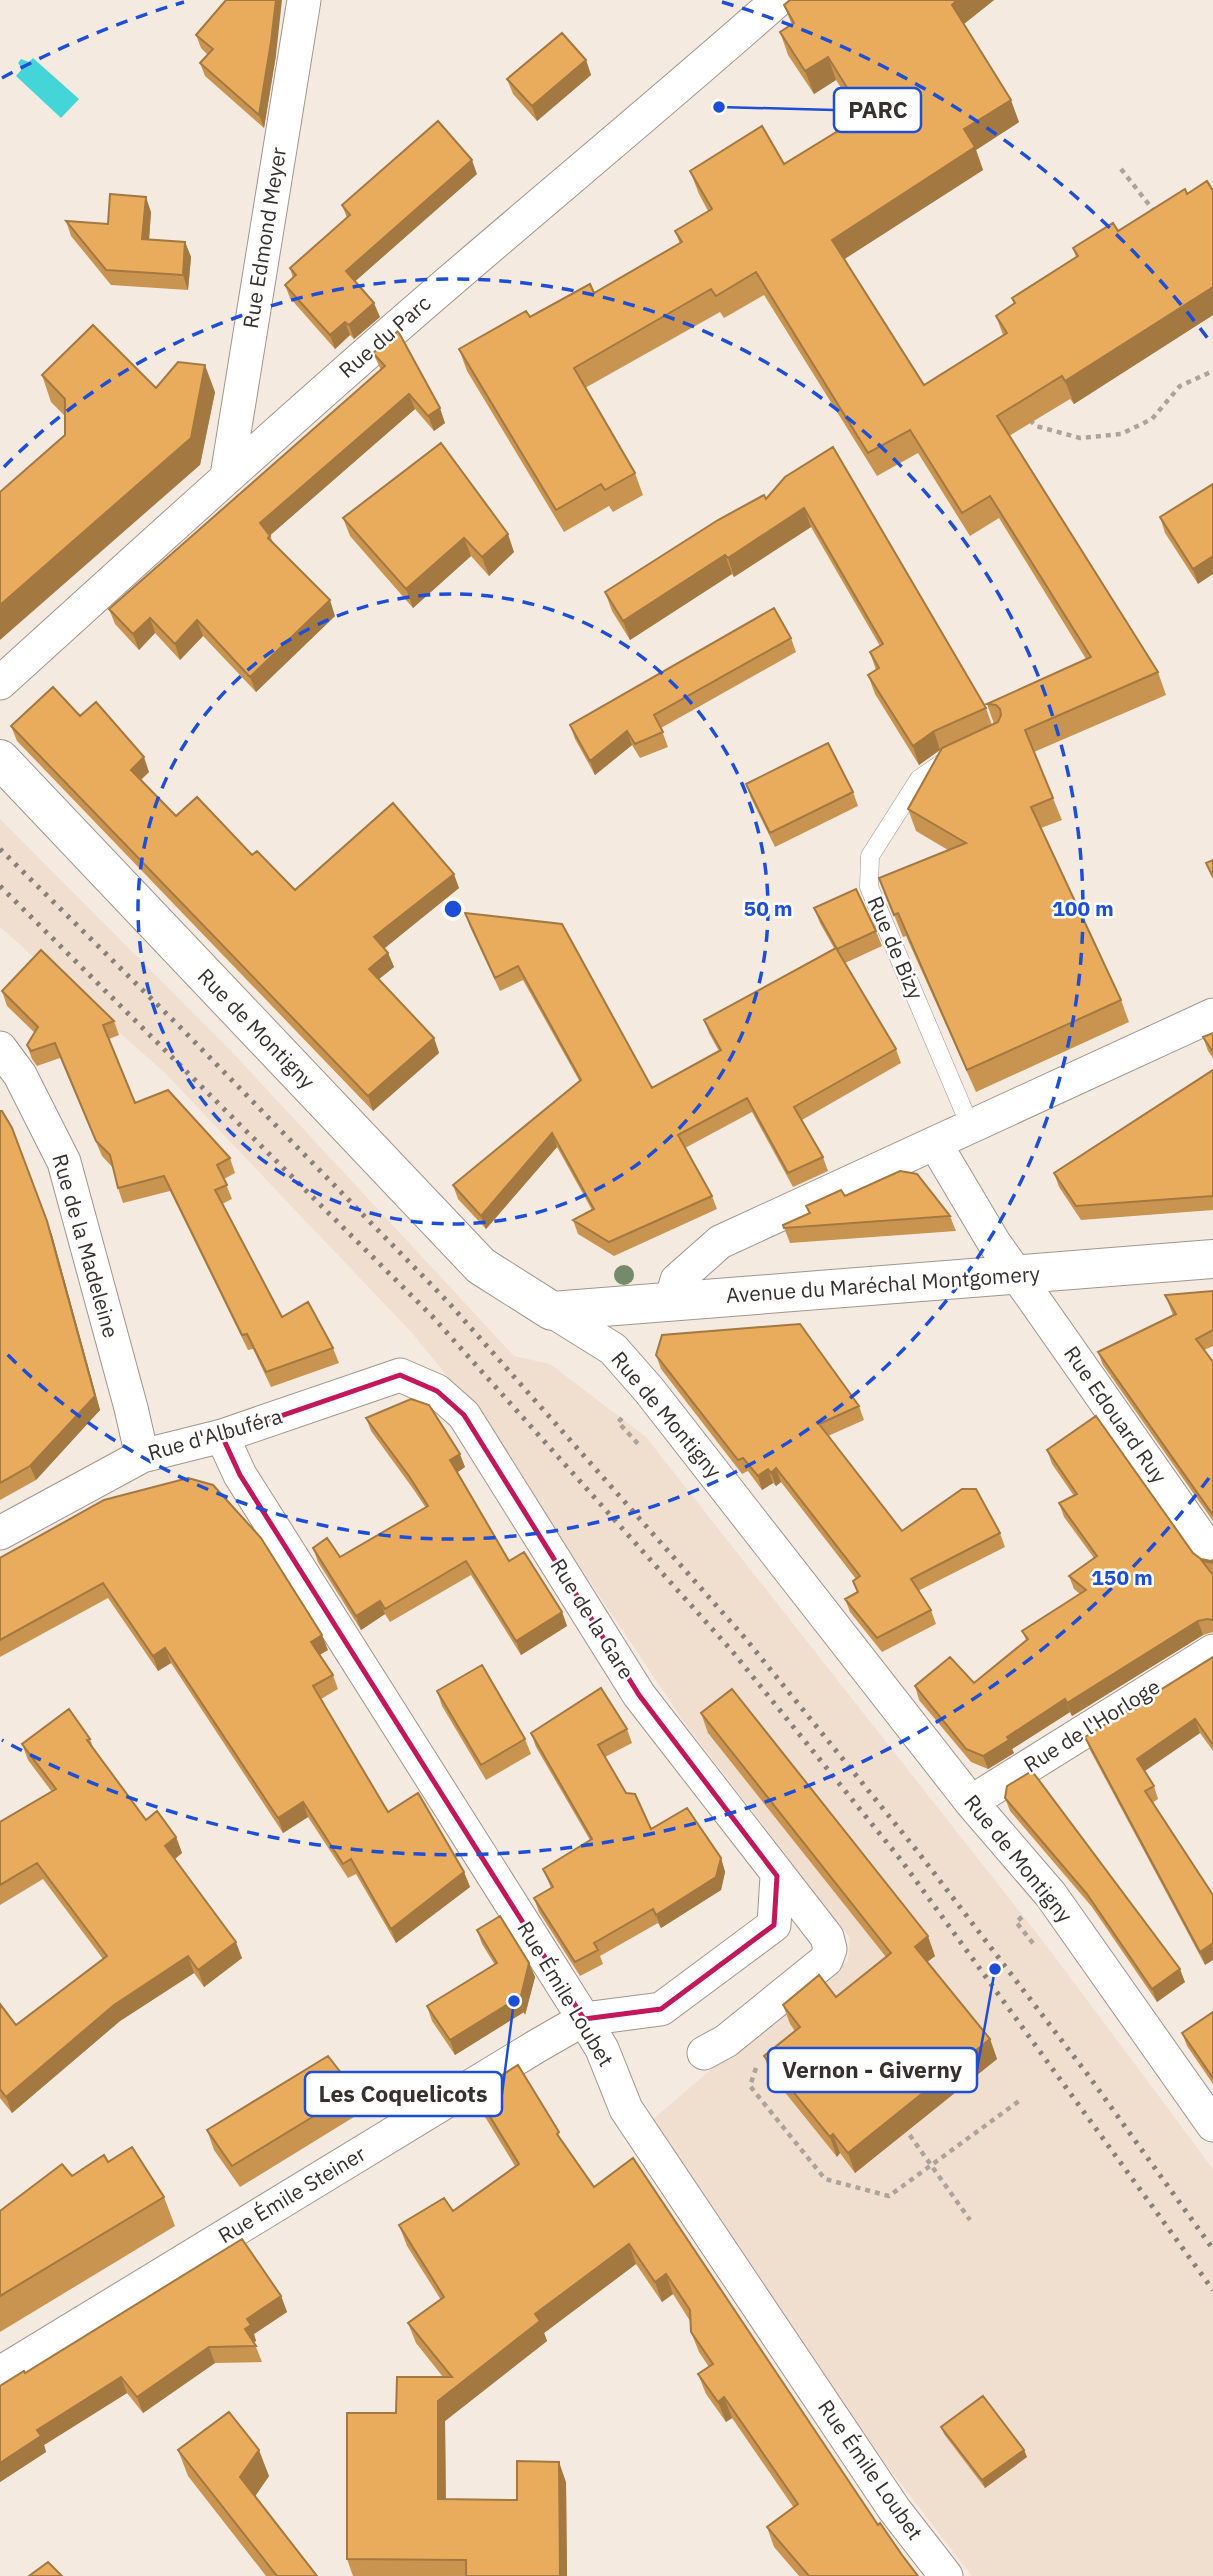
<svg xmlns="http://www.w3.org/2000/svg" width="1213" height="2576" font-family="'IBM Plex Sans',sans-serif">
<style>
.built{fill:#f0decf}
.water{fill:#44d5d8}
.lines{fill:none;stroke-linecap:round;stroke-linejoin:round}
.lane-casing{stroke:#a0968d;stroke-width:19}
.street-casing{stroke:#a0968d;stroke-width:35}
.secondary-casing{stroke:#a0968d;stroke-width:40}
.path{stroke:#aca49c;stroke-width:4.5;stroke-dasharray:5 5;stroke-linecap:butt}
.lane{stroke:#fff;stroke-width:18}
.street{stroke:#fff;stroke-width:33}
.secondary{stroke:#fff;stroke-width:38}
.rail{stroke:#88807a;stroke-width:5;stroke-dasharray:3.5 7;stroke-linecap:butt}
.tree{fill:#748a6b}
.wall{fill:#c89450}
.shaded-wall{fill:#a37841}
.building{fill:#e9ac5d;stroke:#a37841;stroke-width:2}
.marked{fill:none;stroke:#c2185b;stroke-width:5;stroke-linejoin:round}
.ring{fill:none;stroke:#1d4ed8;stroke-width:3.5;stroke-dasharray:12 9}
.labels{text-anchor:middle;stroke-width:5;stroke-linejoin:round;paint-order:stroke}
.street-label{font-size:21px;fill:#36312e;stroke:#fff}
.centre{fill:#1d4ed8;stroke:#fff;stroke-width:3.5}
.ring-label{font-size:21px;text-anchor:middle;font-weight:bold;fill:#1d4ed8;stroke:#fff;stroke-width:5;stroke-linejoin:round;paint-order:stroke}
.leader{fill:none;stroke:#1d4ed8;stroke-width:2.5}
.callout-dot{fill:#1d4ed8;stroke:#fff;stroke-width:2.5}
.callout{fill:#fff;stroke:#1d4ed8;stroke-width:2.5}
.callout-label{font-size:23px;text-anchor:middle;font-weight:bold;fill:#36312e}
</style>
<rect width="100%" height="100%" fill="#f5eae0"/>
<path class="built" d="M0,819L231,1051L514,1356L550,1364L646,1437L1049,1949L1213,2169V2576H972L819,2378L651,2121L722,2060L848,1961L850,1938L684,1722L540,1507L501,1442L413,1334L164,1072L0,927Z"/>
<path class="water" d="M33,58L79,99L61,118L16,76L22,69L18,63L21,59L29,62Z"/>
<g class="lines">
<defs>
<path id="lane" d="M948,759L919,779L870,856L869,887L971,1128"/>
<path id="street" d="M227,476L304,0
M0,683C137,559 273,434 413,313C534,208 658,106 778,0
M0,1048L20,1075L64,1162L131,1408L142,1456
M936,1145L993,1241L1213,1555
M671,1301L677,1280L720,1242L1213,1015
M552,1311L613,1349L649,1390L971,1802L1051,1895L1213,2125
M222,1436L240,1475L584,2019L602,2049L626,2109L894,2509L946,2576
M0,1533L142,1456L222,1436L400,1375L437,1391L464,1415L639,1695L827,1937L830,1949L826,1960L726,2041L704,2053
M971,1802L1213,1651
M0,2373L537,2046L584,2019L661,2009L774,1925L777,1876"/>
<path id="secondary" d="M0,759L481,1266L552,1311L1213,1259"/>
</defs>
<use href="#lane" class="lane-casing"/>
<use href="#street" class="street-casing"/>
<use href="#secondary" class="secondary-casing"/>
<path class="path" d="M1121,169L1154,211
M1030,420L1036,426L1080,438L1121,434L1152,419L1180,386L1213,371
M622,1418L618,1422L640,1446
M1022,1917L1016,1922L1036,1947
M756,2068L750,2086L825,2179L889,2196L1019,2101
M904,2127L970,2220"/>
<use href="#lane" class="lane"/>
<use href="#street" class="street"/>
<use href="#secondary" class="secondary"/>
<path class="rail" d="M0,849L184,1031L448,1302L745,1638L918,1852L1088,2075L1213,2249
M0,886L432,1316L732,1651L901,1860L1213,2290"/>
</g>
<circle class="tree" cx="624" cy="1275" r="10"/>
<path class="wall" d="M790,0H994L964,24L1019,122L976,150L983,170L844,259L924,385L1003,335L996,316L1014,304L1012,298L1076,257L1073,248L1118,231L1187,194L1213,191V315L1074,404L1070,399L1009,436L1158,672L1166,695L1034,752L1062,820L1041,828L1121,1000L1129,1022L976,1092L906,936L903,937L879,878L948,850L916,831L908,809L941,749L919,765L875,694L868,675L876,670L870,652L880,646L811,527L734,577L732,574L630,640L612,611L605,592L766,499L785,477L986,708L992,725L994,724L987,704L1086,659L999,518L970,536L918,453L877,476L764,295L724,318L720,312L585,388L635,473L643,495L613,512L609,506L564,532L467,371L459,349L530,317L594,293L680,244L675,231L708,211L699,194L690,171L784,164L860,117L836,80L814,94L788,55L780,32L792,25L784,5Z
M196,35L276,55L264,128L205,76L200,63L208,55L201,48Z
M586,60L591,75L537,121L513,94L507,79Z
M477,174L355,281L380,317L354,339L350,335L335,349L290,298L285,285L293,278L290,268L347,218L342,205Z
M151,212L149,239L185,242L191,257L188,290L111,285L71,236L66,221L108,224Z
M373,353L445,423L434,431L415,409L270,535L273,543L335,616L256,692L203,636L180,660L155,633L139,650L115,624L109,609L381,370Z
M42,375L156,388L215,392L200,465L65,435V416L51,402Z
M441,443L514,552L489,576L471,556L413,608L350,536L343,518Z
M1213,484L1198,584L1165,533L1160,517Z
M791,638L796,652L661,728L668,747L640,758L632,745L595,775L575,739L570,725Z
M80,716L149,772L141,780L176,816L252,855L295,890L459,888L384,948L388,953L394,967L379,979L434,1038L439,1053L373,1111L17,741L11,726Z
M746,784L853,792L858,806L775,847L751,798Z
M814,908L876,931L882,946L845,963L896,1049L901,1063L802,1120L823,1157L828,1171L793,1187L752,1112L685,1148L712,1196L717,1209L614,1256L578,1234L573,1220L592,1210L557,1147L486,1229L458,1199L453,1185L580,1082L523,980L500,991L470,927L465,913L652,1088L719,1051L709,1033L704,1020L834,948L820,923Z
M2,991L114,1021L119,1035L109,1039L135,1103L230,1158L235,1173L224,1179L232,1199L222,1204L282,1317L333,1348L339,1363L271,1387L253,1349L248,1350L170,1191L123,1203L118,1188L113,1168L102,1156L60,1058L37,1066L32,1059L27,1045L35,1033L7,1006Z
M1213,1033V1058L1208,1051L1203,1037Z
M1213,1070V1210L1081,1220L1059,1187L1054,1173Z
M0,1111L52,1235L100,1410L36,1480L0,1500Z
M845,1196L950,1216L956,1231L790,1243L783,1225L809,1213L806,1206Z
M1213,1291V1346L1204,1350L1213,1362V1521L1103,1365L1098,1352L1173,1315L1165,1295Z
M656,1355L859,1406L864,1420L828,1436L902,1531L1000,1533L1005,1547L918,1591L931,1610L936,1624L882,1652L850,1612L845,1599L857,1592L853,1581L856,1579L781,1482L776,1486L773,1483L762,1490L748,1471L742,1474L661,1369Z
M366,1418L465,1467L457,1472L509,1561L562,1612L567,1626L521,1655L471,1575L390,1622L385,1614L361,1630L318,1562L313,1548L340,1557L426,1508L414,1490L371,1431Z
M1047,1450L1201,1559L1211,1561L1213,1560V1632L1203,1635L1072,1716L1070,1712L1012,1749L1014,1753L988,1769L971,1762L919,1700L915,1686L974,1683L1026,1640L1022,1631L1080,1594L1074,1589L1069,1576L1094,1558L1064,1517L1059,1503L1074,1496L1052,1464Z
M104,1500L328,1650L319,1655L333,1675L338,1689L321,1699L388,1812L464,1872L470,1887L396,1943L356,1874L348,1878L308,1817L283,1833L171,1663L158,1671L108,1598L0,1657V1558Z
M1213,1657V1751L1200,1733L1144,1771L1154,1786L1158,1799L1152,1803L1205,1965L1090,1750L1085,1737Z
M437,1691L525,1739L531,1754L486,1780L442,1706Z
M701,1713L935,1956L927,1962L990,2039L997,2059L855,2173L840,2153L837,2157L771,2075L764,2056L795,2031L790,2024L783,2005L836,1997L886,1957L708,1733Z
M627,1729L632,1743L605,1757L626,1793L651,1829L721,1858L725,1872L721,1890L661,1928L658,1923L600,1956L603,1964L580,1976L539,1912L534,1898L551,1888L543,1869L590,1840L536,1747L531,1733Z
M90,1739L94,1750L146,1820L176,1837L182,1853L175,1859L242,1958L204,1987L194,1973L120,2021L12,2113L0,2098V2004L16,2025L103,1959L43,1879L0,1905V1822L52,1792L28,1760L22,1744Z
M1005,1798L1185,1982L1157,2002L1092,1907L1010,1811Z
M477,1930L529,1963L535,1977L525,2015L524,2012L455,2055L432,2021L427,2006L495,1965L482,1944Z
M1213,2012V2084L1187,2046L1182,2033Z
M355,2091L362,2112L240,2187L214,2150L207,2130Z
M475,2092L563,2142L594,2187L878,2525L918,2576H799L774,2547L767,2527L794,2508L732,2418L726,2422L706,2394L698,2374L709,2367L699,2352L691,2332L690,2321L673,2294L662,2302L636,2264L544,2333L547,2341L445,2421L446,2499L517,2500L566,2482L567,2576H353L347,2559L396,2413L443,2377L416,2343L408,2323L441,2300L407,2246L399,2225L453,2211L515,2166L482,2112Z
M108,2162L164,2197L175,2226L0,2332V2211L72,2176Z
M281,2296L287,2312L254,2334L256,2341L254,2342L262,2362L215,2363L143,2413L127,2393L44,2445L46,2452L0,2482V2386Z
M941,2427L1024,2450L1027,2457L985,2488L944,2434Z
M178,2450L269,2476L255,2496L317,2576H266L188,2476Z"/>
<path class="shaded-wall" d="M276,0H282L276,55L264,128L259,115Z
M957,0H994L960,27L952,5Z
M828,57L836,80L814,94L805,71Z
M586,60L591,75L537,121L532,106Z
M1011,100L1019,122L976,150L983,170L840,262L832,240L964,129Z
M472,160L477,174L351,285L346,271Z
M146,197L151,212L148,254L142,239Z
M185,242L191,257L188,290L183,275Z
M1213,287V315L1074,404L1065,381Z
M374,303L380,317L354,339L349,325Z
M345,322L350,335L335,349L330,335Z
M205,365L215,392L200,465L0,640V605Z
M409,394L415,409L266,539L260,523Z
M440,408L445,423L434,431L428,416Z
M804,508L811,527L734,577L728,558Z
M508,534L514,552L489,576L482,557Z
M464,538L471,556L413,608L406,589Z
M725,555L732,574L630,640L623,621Z
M1213,556V574L1198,584L1193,569Z
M330,600L335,616L256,692L250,677Z
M150,618L155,633L139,650L133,634Z
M197,620L203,636L180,660L175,644Z
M627,731L632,745L595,775L590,761Z
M934,731L940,750L919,765L913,746Z
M144,757L149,772L136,784L131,770Z
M454,874L459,888L380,952L374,937Z
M388,953L394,967L374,983L369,969Z
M434,1038L439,1053L373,1111L368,1096Z
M552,1133L557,1147L486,1229L481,1216Z
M47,1221L52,1235L100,1410L36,1480L30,1466Z
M460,1454L465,1467L455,1474L450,1460Z
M776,1468L781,1482L776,1486L771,1473Z
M768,1469L773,1483L762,1490L758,1476Z
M380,1601L385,1614L361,1630L356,1616Z
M562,1612L567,1626L521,1655L516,1641Z
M1198,1621L1203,1635L1072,1716L1067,1703Z
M322,1635L328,1650L316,1657L311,1642Z
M165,1648L171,1663L158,1671L153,1656Z
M1065,1699L1070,1712L1012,1749L1014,1753L988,1769L983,1756L1007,1737Z
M1195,1719L1200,1733L1142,1773L1137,1759Z
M303,1802L308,1817L283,1833L278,1818Z
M176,1837L182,1853L171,1862L165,1846Z
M721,1858L725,1872L721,1890L661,1928L656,1915Z
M464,1872L470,1887L396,1943L391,1929Z
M928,1936L935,1956L922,1966L915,1947Z
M236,1942L242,1958L204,1987L198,1970Z
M1213,1943V1960L1205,1965L1200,1952Z
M188,1956L194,1973L120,2021L12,2113L6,2097L114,2005Z
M529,1963L535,1977L525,2015L520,2000Z
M1180,1969L1185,1982L1157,2002L1152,1989Z
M518,1998L524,2012L455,2055L450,2040Z
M990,2039L997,2059L855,2173L848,2153Z
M833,2134L840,2153L837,2157L830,2137Z
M629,2244L636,2264L544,2333L547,2341L445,2421L446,2519L438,2499V2401L535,2314Z
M666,2274L673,2294L662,2302L655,2282Z
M281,2296L287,2312L254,2334L256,2341L250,2345L245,2329L247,2319Z
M209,2347L215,2363L143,2413L137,2397Z
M121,2377L127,2393L44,2445L46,2452L0,2482V2463L37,2430Z
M724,2397L732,2418L726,2422L718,2402Z
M259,2450L269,2476L250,2504L240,2477Z
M1024,2450L1027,2457L985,2488L982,2480Z
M559,2462L566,2482L567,2576H560Z"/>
<path class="building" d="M226,0H276L271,42L259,115L200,63L213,49L196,35Z
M790,0H957L952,5L1011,100L964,129L975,147L832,240L924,385L1007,333L996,316L1015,303L1012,298L1078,256L1073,248L1113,223L1118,231L1185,189L1187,194L1207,181L1213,191V287L1065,381L1062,376L997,416L1158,672L1025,730L1053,798L1031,807L1121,1000L967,1070L898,913L894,915L879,878L966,843L908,809L942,748L998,722L1001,715L1000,709L996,705L987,704L1091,657L990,496L962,513L910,430L868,453L756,272L716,296L711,289L574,368L635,473L605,490L601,484L556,510L459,349L526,311L530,317L590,284L594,293L682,242L675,231L712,209L690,171L762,126L784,164L864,115L828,57L805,71L780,32L794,23L784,5Z
M562,33L586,60L532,106L507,79Z
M438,121L472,160L346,271L374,303L349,325L345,322L330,335L285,285L296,275L290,268L350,215L342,205Z
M110,194L146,197L142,239L185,242L183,275L106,270L66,221L108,224Z
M93,325L156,388L178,362L205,365L191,438L0,605V492L65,435V399L42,375Z
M398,331L440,408L428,416L409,394L260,523L270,536L268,538L330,600L250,677L197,620L175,644L150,618L133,634L109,609L385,366L373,353Z
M441,443L508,534L482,557L464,538L406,589L343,518Z
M833,447L986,708L934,731L913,746L868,675L879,668L870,652L883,644L804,508L728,558L725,555L623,621L605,592L718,520L764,495L766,499L785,477Z
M1213,484V556L1193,569L1160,517Z
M774,608L791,638L654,715L663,732L635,744L627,731L590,761L570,725Z
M53,687L80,716L96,702L144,757L131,770L176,816L197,797L252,855L257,851L295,890L393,803L454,874L374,937L388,953L369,969L434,1038L368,1096L11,726Z
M828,743L853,792L770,833L746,784Z
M1213,860V877L1206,863Z
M856,889L876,931L837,949L814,908Z
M465,913L562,924L652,1088L721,1050L704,1020L836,948L896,1049L794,1107L823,1157L788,1173L747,1098L678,1135L712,1196L609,1242L573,1220L594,1209L552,1133L481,1216L453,1185L581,1080L518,966L495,978Z
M41,950L114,1021L103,1025L135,1103L168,1090L230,1158L217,1165L227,1185L215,1190L282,1317L308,1302L333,1348L266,1372L247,1334L242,1335L164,1176L118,1188L110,1155L96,1141L55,1043L31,1051L27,1045L38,1027L2,991Z
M1213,1033V1052L1203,1037Z
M1213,1070V1196L1076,1206L1054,1173Z
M0,1111H2L12,1128L47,1221L95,1396L30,1466L0,1483Z
M900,1171L917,1174L950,1216L784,1228L783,1225L810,1213L806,1206L841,1190L845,1196Z
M1213,1291V1330L1196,1339L1213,1362V1515L1098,1352L1176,1314L1165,1295Z
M800,1324L859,1406L819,1424L902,1531L962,1489H976L1000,1533L911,1579L931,1610L877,1638L845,1599L858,1592L853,1581L860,1576L776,1468L771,1473L768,1469L758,1476L743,1458L738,1460L656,1355L662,1335Z
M411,1399L429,1405L460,1454L450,1460L509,1561L524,1552L562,1612L516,1641L466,1561L385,1609L380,1601L356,1616L313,1548L327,1538L340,1557L428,1506L409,1476L366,1418Z
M1096,1416L1193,1553L1201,1559L1211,1561L1213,1560V1563L1202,1561L1213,1575V1620L1207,1619L1198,1621L1067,1703L1065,1699L1007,1737L1009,1740L983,1756L966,1749L915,1686L950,1657L974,1683L1028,1639L1022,1631L1086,1590L1069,1576L1097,1556L1059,1503L1077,1494L1047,1450Z
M188,1478L213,1485L261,1538L322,1635L311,1642L333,1675L313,1686L388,1812L418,1793L464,1872L391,1929L351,1859L343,1864L303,1802L278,1818L165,1648L153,1656L103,1583L0,1640V1558L104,1500Z
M1213,1657V1745L1195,1719L1137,1759L1154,1786L1145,1791L1213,1895V1943L1200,1952L1085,1737Z
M482,1665L525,1739L481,1765L437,1691Z
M601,1688L627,1729L598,1745L626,1793L635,1794L651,1829L687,1808L721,1858L716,1877L656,1915L653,1909L594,1943L598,1950L575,1962L534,1898L553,1887L543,1869L592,1839L531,1733Z
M732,1689L928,1936L915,1947L990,2039L848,2153L833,2134L830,2137L764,2056L800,2027L783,2005L819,1975L836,1997L891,1953L701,1713Z
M69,1709L90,1739L87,1740L146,1820L157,1811L176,1837L165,1846L236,1942L198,1970L188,1956L114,2005L6,2097L0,2089V2004L16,2025L107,1956L37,1863L0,1885V1822L56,1789L22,1744Z
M1032,1771L1180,1969L1152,1989L1087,1894L1005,1798L1007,1786Z
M500,1916L529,1963L520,2000L518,1998L450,2040L427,2006L497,1963L477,1930Z
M1213,2012V2078L1182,2033Z
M328,2056L355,2091L232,2166L207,2130Z
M518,2065L559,2132L557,2134L594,2187L633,2158L878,2525L880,2523L902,2555L918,2576H809L767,2527L798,2504L724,2397L718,2402L698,2374L713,2364L691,2332L690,2310L666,2274L655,2282L629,2244L535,2314L540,2321L438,2401V2499L517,2500V2461L559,2462L560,2576H466V2560L347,2559V2413H396L397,2377H452L408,2323L444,2297L399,2225L444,2198L453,2211L519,2164L475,2092Z
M132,2147L164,2197L0,2296V2211L62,2164L72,2176L104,2155L108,2162Z
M242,2239L281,2296L247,2319L251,2325L245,2329L256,2346L209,2347L137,2397L121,2377L37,2430L41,2436L0,2463V2386L24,2371L25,2373Z
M983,2396L1024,2450L982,2480L941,2427Z
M229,2412L259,2450L240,2477L317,2576H277L178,2450Z
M48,2562L62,2576H29Z"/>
<path class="marked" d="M400,1375L437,1391L464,1415L639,1695L777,1876L774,1925L661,2009L584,2019L240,1475L222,1436Z"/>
<g class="ring">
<circle cx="453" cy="909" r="315"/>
<path d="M4 467A630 630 0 1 1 4 1351"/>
<path d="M1209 1478A946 946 0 0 1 2 1740M2 78A946 946 0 0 1 184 2M722 2A946 946 0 0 1 1209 340"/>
</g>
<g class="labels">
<g class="street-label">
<text transform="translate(265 238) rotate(-81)" y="7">Rue Edmond Meyer</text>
<text transform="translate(385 337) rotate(-41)" y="7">Rue du Parc</text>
<text transform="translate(895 948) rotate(67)" y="7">Rue de Bizy</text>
<text transform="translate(256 1029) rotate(46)" y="7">Rue de Montigny</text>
<text transform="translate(85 1246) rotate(74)" y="7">Rue de la Madeleine</text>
<text transform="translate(883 1285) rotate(-4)" y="7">Avenue du Maréchal Montgomery</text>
<text transform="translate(666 1415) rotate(50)" y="7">Rue de Montigny</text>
<text transform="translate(1115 1415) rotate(55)" y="7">Rue Edouard Ruy</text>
<text transform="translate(215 1435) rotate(-16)" y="7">Rue d'Albuféra</text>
<text transform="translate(592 1619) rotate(58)" y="7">Rue de la Gare</text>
<text transform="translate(1092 1726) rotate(-32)" y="7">Rue de l'Horloge</text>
<text transform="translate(1018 1859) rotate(51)" y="7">Rue de Montigny</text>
<text transform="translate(565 1994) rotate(59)" y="7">Rue Émile Loubet</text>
<text transform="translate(292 2195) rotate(-31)" y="7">Rue Émile Steiner</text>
<text transform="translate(870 2470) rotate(55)" y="7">Rue Émile Loubet</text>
</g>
</g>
<circle cx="453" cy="909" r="10" class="centre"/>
<g class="ring-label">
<text x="768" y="916">50 m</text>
<text x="1083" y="916">100 m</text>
<text x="1122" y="1585">150 m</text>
</g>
<path class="leader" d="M719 107L834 110M995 1969L977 2070M514 2001L502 2094"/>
<g class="callout-dot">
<circle cx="719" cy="107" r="7"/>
<circle cx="995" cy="1969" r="7"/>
<circle cx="514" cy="2001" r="7"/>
</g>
<g class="callout">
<rect x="834" y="88" width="87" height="44" rx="7"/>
<rect x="768" y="2048" width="209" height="44" rx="7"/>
<rect x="305" y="2072" width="197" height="44" rx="7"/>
</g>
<g class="callout-label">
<text x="878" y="118">PARC</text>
<text x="872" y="2078">Vernon - Giverny</text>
<text x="403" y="2102">Les Coquelicots</text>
</g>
</svg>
